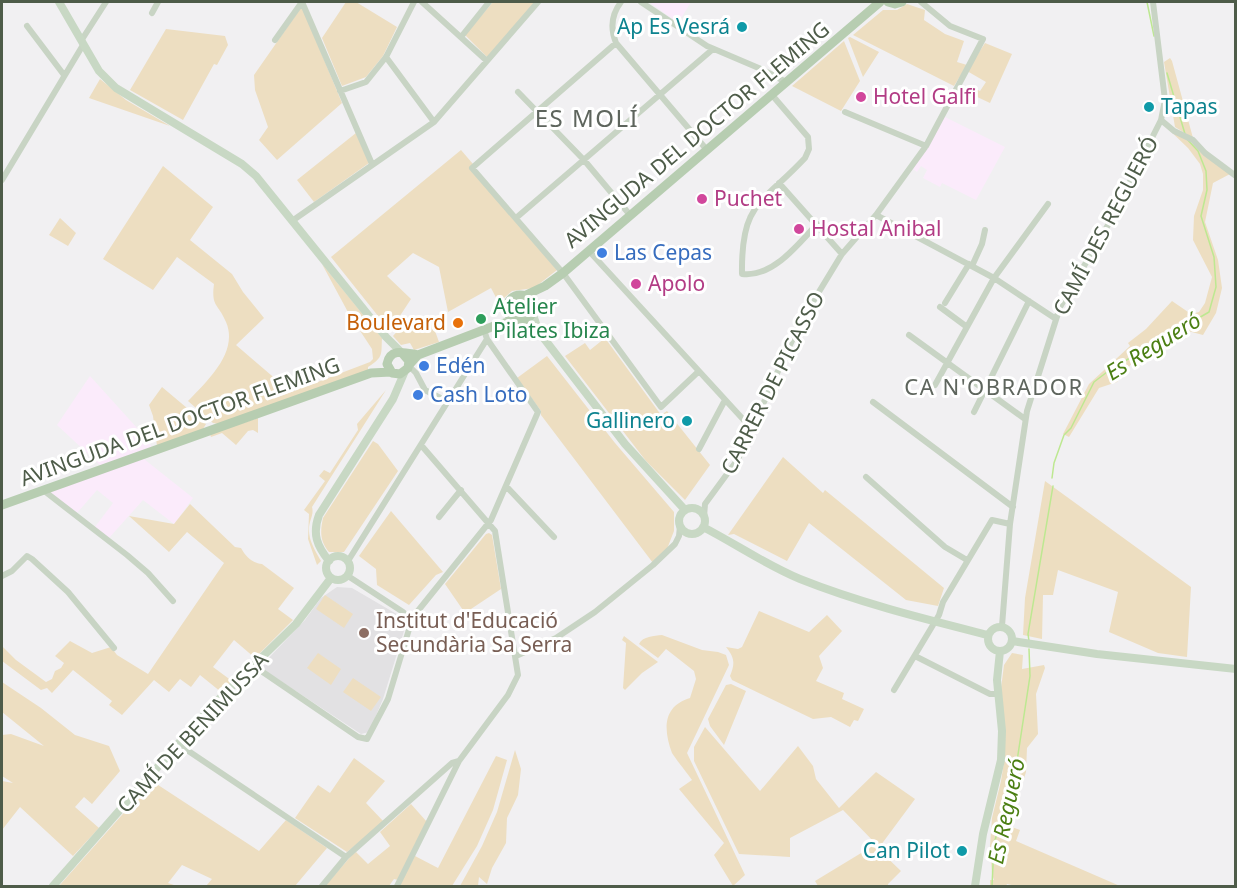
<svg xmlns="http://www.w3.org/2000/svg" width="1237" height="888" font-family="'Noto Sans',sans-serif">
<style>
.commercial{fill:#fbebfb}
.education{fill:#e2e1e3}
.green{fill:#eddec1}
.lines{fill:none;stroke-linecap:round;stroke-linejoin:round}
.stream{stroke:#bde891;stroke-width:1.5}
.street{stroke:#c8d4c4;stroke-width:6}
.secondary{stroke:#c8d8c4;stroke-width:8}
.primary{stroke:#b7cdb1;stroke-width:9}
.culture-dot{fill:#0f9aa8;stroke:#fff;stroke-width:2}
.hotel-dot{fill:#d1479c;stroke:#fff;stroke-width:2}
.shop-dot{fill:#3f7fe0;stroke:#fff;stroke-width:2}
.leisure-dot{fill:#2e9e5b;stroke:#fff;stroke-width:2}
.food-dot{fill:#e8710a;stroke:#fff;stroke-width:2}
.education-dot{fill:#8d6e63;stroke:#fff;stroke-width:2}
.labels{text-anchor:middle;stroke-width:6;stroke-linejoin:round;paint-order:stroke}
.culture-label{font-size:21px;fill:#0d838f;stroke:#fff;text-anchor:end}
.hotel-label{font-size:21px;fill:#b23c85;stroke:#fff;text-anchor:start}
.street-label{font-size:21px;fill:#4e5c49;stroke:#fff}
.shop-label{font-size:21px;fill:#366cbe;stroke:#fff;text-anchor:start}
.leisure-label{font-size:21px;fill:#27864d;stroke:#fff;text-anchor:start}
.food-label{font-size:21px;fill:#c56008;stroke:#fff;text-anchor:end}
.education-label{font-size:21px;fill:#785e54;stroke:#fff;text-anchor:start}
.water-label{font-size:22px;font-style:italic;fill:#4b7f13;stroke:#fff}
.neighbourhood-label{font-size:22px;letter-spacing:1.5px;fill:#5e655d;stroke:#fff}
.quarter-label{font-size:24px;letter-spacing:1.5px;fill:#5e655d;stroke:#fff}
</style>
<rect width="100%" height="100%" fill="#f1f0f2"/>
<path class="commercial" d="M649,2H691L678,23Z
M943,116L1005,147L976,200L942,183L940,187L923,178L927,170L921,166L917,172L913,169Z
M90,376L147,439L152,448L144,459L193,498L174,524L143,500L109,538L95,527L113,503L97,490L77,513L48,491L103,472L100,465L57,425Z"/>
<path class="education" d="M337,587L352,588L400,616L404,623V631L383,699L369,732L361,734L264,670L262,665L305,620L321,598Z"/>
<path class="green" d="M346,2H356L397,27L383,56L366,77L342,86L322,38Z
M493,2H535L487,57L465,35Z
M907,4L925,10L924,20L945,34L964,41L957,62L967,65L954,86L853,35L883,10H897Z
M300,9H303L342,103L277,160L259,140L268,127L255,90L254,75Z
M166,29L225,36L228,45L217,65L214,64L183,120L130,90Z
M850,37L879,52L863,77L848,38Z
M844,41L860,81L841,111L792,86Z
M985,43L1012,54L990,103L973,95L976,89L980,91L986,82L967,71Z
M1170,58L1172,61L1193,138L1175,127L1164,62Z
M100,79L126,100L170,126L89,98Z
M1163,124L1187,139L1230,174L1213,183L1205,222L1218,260L1222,288L1216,313L1203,335L1188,331L1132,363L1117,382L1099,388L1069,437L1063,434L1089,384L1130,346L1128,343L1146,329L1172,301L1191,314L1199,312L1205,303L1212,277L1193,240L1194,216L1203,190V174L1200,164L1188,148Z
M356,133L369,163L314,202L297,180Z
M461,150L473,164L470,167L557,270L534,288L512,291L503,299L502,309L491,288L448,312L439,267L413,253L387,276L411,299L390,331L331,257Z
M163,166L213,207L190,240L232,274L243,292L264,318L236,345L285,387L273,399L370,362L373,359L372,349L349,314L322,264L382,338C381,354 384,357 368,367V370L219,424L213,423L188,401C207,381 239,352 226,322C218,303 211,307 214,284L177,257L153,290L103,259Z
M60,218L76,233L68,246L49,235Z
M430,317L439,342L414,350L410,343L401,345L393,336L401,327Z
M605,338L661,415L667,411L710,465L685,500L646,461L565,356L585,343L590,350Z
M547,356L615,443L674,512V531L667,549L653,563L541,415V411L517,378Z
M162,387L206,424L203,429L157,446L153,416L149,405Z
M386,390L312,507C314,514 310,519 309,527C308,540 315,550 321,561L317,565L308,539L309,514L304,510L325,481L319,476L324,470L330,473L358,430L357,424Z
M258,418V433L253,430L248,431L236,445L222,433L211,437L210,434Z
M373,441L378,444L398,471L344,552H329C320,541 320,532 323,518Z
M783,457L823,493L825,490L944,588L938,606L906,600L809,523L787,561L734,534L728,535Z
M1045,481L1191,587L1187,657L1158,653L1109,632L1118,592L1058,570L1053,595H1043L1042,639L1023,635L1025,598Z
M190,504L235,547L241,548C246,557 252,563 262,564L294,588L278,609L293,620L255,658L234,640L213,667L232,681L221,692L200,675L191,687L180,679L169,692L154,680L122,715L109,705L112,701L73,670L52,693L47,688L41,690L2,661V646L16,660L46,682L52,679L55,671L61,668L64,663L55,656L70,641L92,653L111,647L117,655L148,674L224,563L187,532L169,552L129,516L174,524Z
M391,511L443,572L436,575L409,605L377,585L376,569L359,556Z
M489,533L492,535L501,589L465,613L445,584L486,534Z
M325,595L353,614L344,628L316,609Z
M759,611L809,632L827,615L842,631L819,656L823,668L816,681L844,693L842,699L864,709L858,721L854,720L850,727L831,717L813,719L732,680L730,676C735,664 735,658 726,647L738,649L742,647Z
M662,635L702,650L718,652L726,655L729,665L687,753L745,875L733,886L714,855L724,843L679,789L692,780C687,773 675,758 672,753C663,729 663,706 690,698L696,679L694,671L666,649L658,658L639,644C643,636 654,636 662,635Z
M624,636L658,662L642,673L625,690L623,688L626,643L622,640Z
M318,653L341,669L331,685L307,668Z
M1012,653L1023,655L1022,669L1044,665L1045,668L1036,694L1038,734L1027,748L1026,772L1009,826L1020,830L1016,841L1120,886H1016L1007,884L1006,886H990V880H994L992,874L990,846L992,818L1001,781L1005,756L1000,696L1004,665Z
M353,678L381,697L371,711L343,692Z
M2,682L41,708L75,735L109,746L120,771L92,804L84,797L75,807L99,828L73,856L20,807L2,830V781L13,783L2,776V735L11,734L44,746L2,712Z
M731,684L746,691L724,745L710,726L708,719L726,685Z
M705,727L760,791L798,746L813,766L816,779L839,808L876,772L915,799L878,849L901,871L888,884V886H818L815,881L876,844L843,810L790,838V857L739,854L694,761V747Z
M515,750L521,769L518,795L507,818L506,843L492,868L487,884L479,877L478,886H460L482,846L497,812Z
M496,756L507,760L493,810L477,846L452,886H399L415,856L438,868Z
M354,758L385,781L366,803L384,822L347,852L295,818L318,785L330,793Z
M152,781L259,851L286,820L327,848L295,886H206L212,879L182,865L168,883L177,886H59Z
M411,804L427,822L398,880L394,879L389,886H325L352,855L356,852L368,864L390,846L380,832Z"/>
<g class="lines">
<path class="stream" d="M1147,2L1154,36
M1167,73L1185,134
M1052,478L1054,463L1064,435L1071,428L1094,382L1111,369L1209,312L1216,287L1214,257L1201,216L1207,190L1206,171L1198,151L1186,138
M1029,641L1028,634L1053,486
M992,886L994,844L1017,761L1030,676L1029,649"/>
<path class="street" d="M302,2L372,164
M422,2L487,61
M621,2C611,15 610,28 616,43L707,150
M641,2L707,46L761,69L786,82
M152,13L158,2
M27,26L64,75
M461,37L489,2
M275,40L302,2
M81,41L106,2
M616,43L472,168L563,273L661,407L698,372
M386,57L434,122
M340,91L366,82L386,57L414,2
M518,92L584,160L630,215
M772,95L808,137L809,149L805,158C761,205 741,202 742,274C772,278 799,244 817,224
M845,112L926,146
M1161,120L1174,131L1193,140L1205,153L1236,176
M2,180L83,45
M779,183L842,254
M876,215L994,278L1056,319
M516,218L713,49
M292,221L434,122L538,2
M589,251L752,429
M972,266L982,244L985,230
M945,303L969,264
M940,307L967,327
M909,335L1025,419
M408,365L416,373L425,390L448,402
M935,385L994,278L1048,204
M873,402L1013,507
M974,412L1029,301
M699,449L725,400
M866,477L945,547L967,560
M506,486L554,537
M43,490L127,555L148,573L173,601
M439,517L461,490
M704,517L705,504L738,459L800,323L842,254L876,215L926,146L983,39L950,26L921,2
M348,561L487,339
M2,576L12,571L27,556L32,559L68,592L114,648
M410,626L417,612L491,520L538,412L487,339L484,330
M1002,626L1010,524L1027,411L1060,307L1108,225L1161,120L1165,100L1153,2
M516,656L556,638L595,612L653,565L675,544L679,536L680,526
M915,656L990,694H998
M254,666L358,737L367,739L388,699L410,626L408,618L403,612L348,576
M894,690L939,615L943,602L992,520L1010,524
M178,744L346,857
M322,886L346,857L452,763L459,761
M397,886L459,761L508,695L518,675L495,531L421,445"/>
<path class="secondary" d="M59,2L99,71L116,88L242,164L256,176L386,337L402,353
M532,312L539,332L625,444L685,510
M521,321L539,332
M679 521a13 13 0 1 1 26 0a13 13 0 1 1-26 0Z
M703,527C736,544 766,565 800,579C860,603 925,619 988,635
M326 568a12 12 0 1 1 24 0a12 12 0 1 1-24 0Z
M329,561C317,546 312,534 319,515L393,399L405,371
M988 639a12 12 0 1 1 24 0a12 12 0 1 1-24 0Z
M1012,641L1097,654L1236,669
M53,886L178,744L216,702L296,624L331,578
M975,886L983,834L1001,760L1002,731L997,680L1000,651"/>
<path class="primary" d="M888,2L895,4L902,2
M507 308a13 13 0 1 1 26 0a13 13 0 1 1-26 0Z
M524,296L545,286L563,273L880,2
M403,354L409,361L408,368L400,374L392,373L387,364C390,347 406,353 418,355
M409,365L418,355L494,326L515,320
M2,505L371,373L391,372"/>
</g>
<g class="culture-dot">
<circle cx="742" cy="27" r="6"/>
<circle cx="1149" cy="107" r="6"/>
<circle cx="687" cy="421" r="6"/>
<circle cx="962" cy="851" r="6"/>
</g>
<g class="hotel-dot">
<circle cx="861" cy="97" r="6"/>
<circle cx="702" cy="199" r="6"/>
<circle cx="799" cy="229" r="6"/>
<circle cx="636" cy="284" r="6"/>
</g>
<g class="shop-dot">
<circle cx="602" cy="253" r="6"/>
<circle cx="424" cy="366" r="6"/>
<circle cx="418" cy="395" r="6"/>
</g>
<circle class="leisure-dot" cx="481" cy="319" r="6"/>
<circle class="food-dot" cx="458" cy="323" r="6"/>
<circle class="education-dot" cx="364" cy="633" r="6"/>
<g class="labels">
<g class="culture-label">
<text x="730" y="34">Ap Es Vesrá</text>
<text x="1161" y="114" text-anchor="start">Tapas</text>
<text x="675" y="428">Gallinero</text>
<text x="950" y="858">Can Pilot</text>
</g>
<g class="hotel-label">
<text x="873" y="104">Hotel Galfi</text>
<text x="714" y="206">Puchet</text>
<text x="811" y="236">Hostal Anibal</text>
<text x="648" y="291">Apolo</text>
</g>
<g class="street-label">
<text transform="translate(697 135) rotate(-40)" y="7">AVINGUDA DEL DOCTOR FLEMING</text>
<text transform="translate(1106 226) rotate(-62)" y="7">CAMÍ DES REGUERÓ</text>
<text transform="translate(773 383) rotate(-63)" y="7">CARRER DE PICASSO</text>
<text transform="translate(180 422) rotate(-20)" y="7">AVINGUDA DEL DOCTOR FLEMING</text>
<text transform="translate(193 733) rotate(-47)" y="7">CAMÍ DE BENIMUSSA</text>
</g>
<g class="shop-label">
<text x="614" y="260">Las Cepas</text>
<text x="436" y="373">Edén</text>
<text x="430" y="402">Cash Loto</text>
</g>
<g class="leisure-label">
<text x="493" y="314">Atelier<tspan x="493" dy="24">Pilates Ibiza</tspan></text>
</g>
<g class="food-label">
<text x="446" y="330">Boulevard</text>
</g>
<g class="education-label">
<text x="376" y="628">Institut d'Educació<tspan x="376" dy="24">Secundària Sa Serra</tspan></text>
</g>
<g class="water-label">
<text transform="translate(1153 346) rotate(-32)" y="8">Es Regueró</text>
<text transform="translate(1006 811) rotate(-78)" y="8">Es Regueró</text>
</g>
<g class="neighbourhood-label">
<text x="994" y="395">CA N'OBRADOR</text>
</g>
<g class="quarter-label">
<text x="587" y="127">ES MOLÍ</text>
</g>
</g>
<rect width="1237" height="888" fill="none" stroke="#4e5c49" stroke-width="6"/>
</svg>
